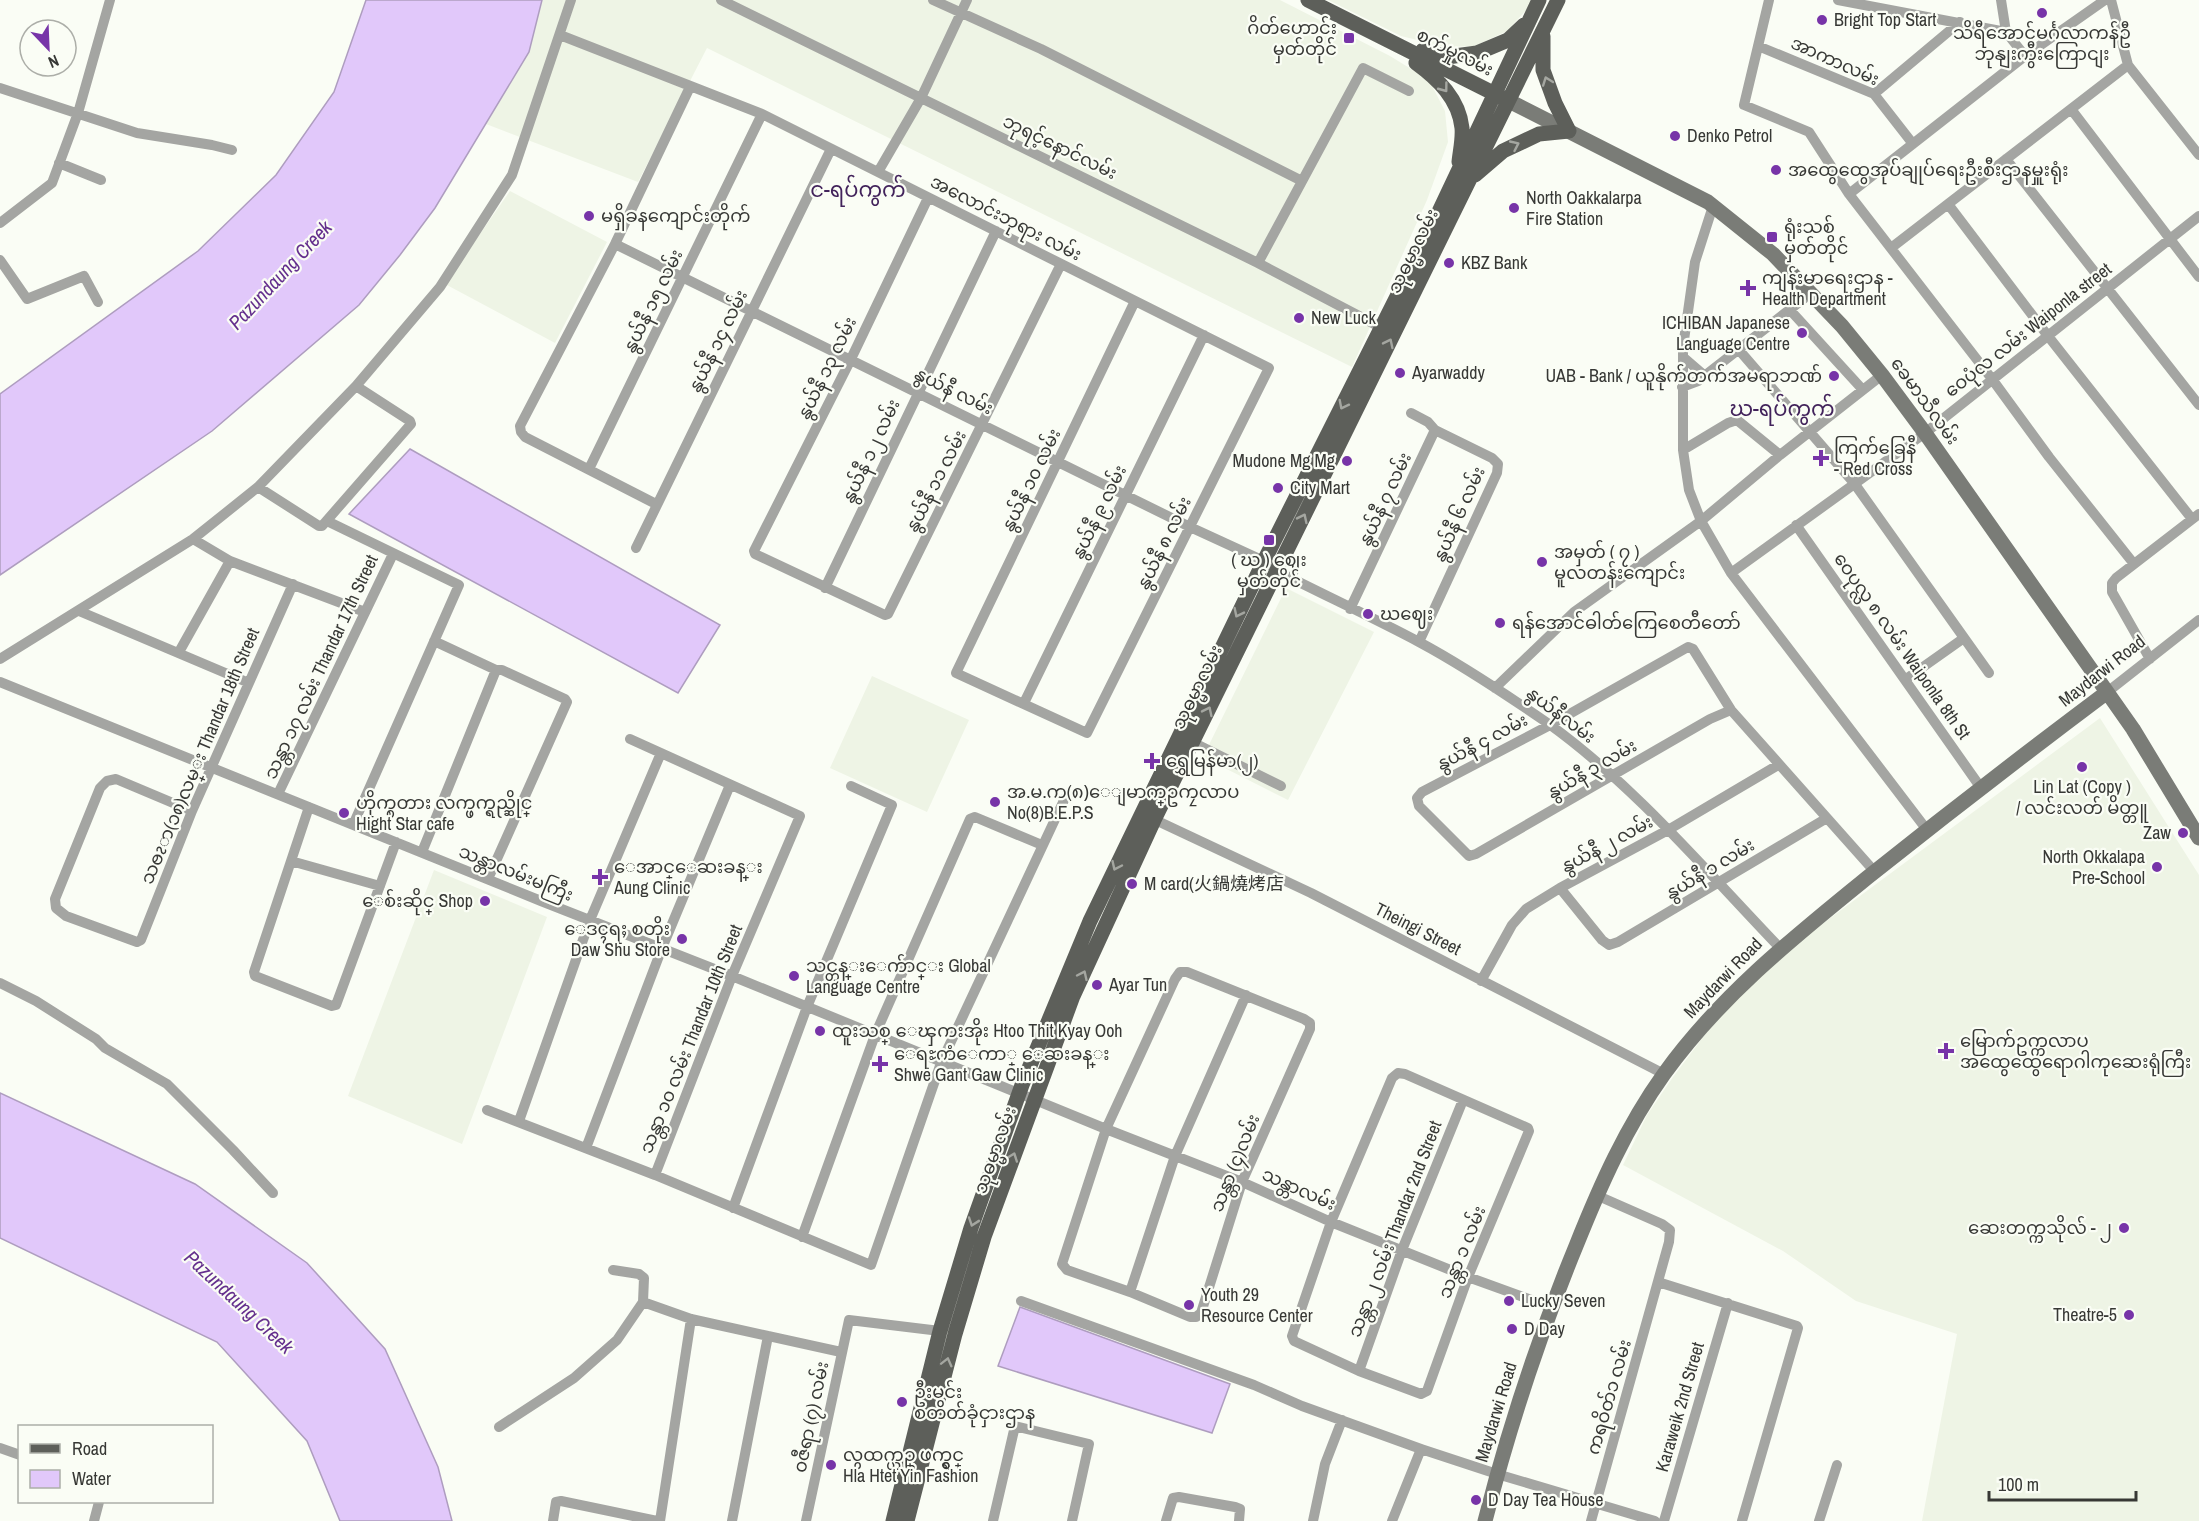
<svg xmlns="http://www.w3.org/2000/svg" width="2199" height="1521" font-family="'Archivo Narrow','Noto Sans SC','Noto Sans Myanmar',sans-serif">
<style>
.built{fill:#eef4e5}
.water{fill:#e1c8fa;stroke:#ae9dbf;stroke-width:1.5}
.lines{fill:none;stroke-linecap:round;stroke-linejoin:round}
.street{stroke:#a4a5a2;stroke-width:10}
.secondary{stroke:#7a7c77;stroke-width:15}
.primary{stroke:#5d5f5a;stroke-width:15}
.oneway{stroke:#a4a6a0}
.poi-dot{fill:#7734a8;stroke:#fafdf5;stroke-width:2}
.labels{text-anchor:middle;stroke-width:4.5;stroke-linejoin:round;paint-order:stroke}
.poi-label{font-size:18px;fill:#373835;stroke:#fafdf5;text-anchor:start}
.street-label{font-size:18px;fill:#373835;stroke:#fafdf5}
.water-label{font-size:20px;font-style:italic;fill:#642f8d;stroke:#fafdf5}
.quarter-label{font-size:21px;fill:#42235b;stroke:#fafdf5}
</style>
<rect width="100%" height="100%" fill="#fafdf5"/>
<path class="built" d="M542,0H1280L1390,56L1429,80L1445,111L1448,142L1427,200L1352,367L707,48L638,182L486,124L529,52Z
M1328,0H1532L1529,7L1507,31L1475,46L1446,47L1401,36Z
M510,191L607,242L555,343L445,284Z
M1286,588L1374,632L1288,800L1203,757Z
M872,676L969,720L927,812L830,768Z
M2100,718L2199,875V1521H1922L1957,1334L1856,1301L1783,1251L1623,1165L1647,1115L1673,1077L1713,1024L1779,956Z
M434,870L547,917L462,1144L348,1096Z"/>
<path class="water" d="M366,0H542L529,52L435,208L400,255L359,305L212,431L0,575V394L198,251L276,175L334,92Z
M410,449L720,625L678,693L349,514Z
M0,1093L195,1184L307,1263L385,1349L438,1467L452,1521H340L307,1441L217,1342L0,1238Z
M1020,1307L1230,1384L1212,1433L998,1366Z"/>
<g class="lines">
<path class="street" d="M721,0L1258,263L1382,328
M933,0L1041,49L1302,181
M1769,0L1744,105L1809,132L1849,194L1992,379L2049,457L2134,564
M1838,0L2006,32L2025,56
M2001,0L2006,32
M2111,0L2128,65L2199,155
M560,35L762,114L1269,368L1087,733L956,673L1135,301
M1758,46L1874,94L1913,144
M0,88L137,133L212,145L232,150
M1874,94L1960,22
M2071,109L2199,277
M2006,159L2199,405
M59,163L101,180
M878,172L921,98L967,0
M1849,194L2025,56L2105,0
M928,198L850,361L754,551L755,554L885,615L888,614L1061,264
M1948,204L2048,336L2192,519
M1713,206L1695,262L1683,347V450L1689,490L1701,521L1731,573L1927,830
M0,223L52,183L78,113L110,0
M615,244L1190,527L1264,561L1277,571C1324,595 1372,617 1419,642C1464,666 1507,695 1549,724C1636,787 1706,871 1780,948
M1891,248L2128,65
M0,260L27,299L84,276L98,302
M1258,263L1363,68L1409,91
M1790,310L1863,390
M1739,350L1854,483L1989,673
M1683,357L1705,376
M1682,387L1698,381L1811,293
M1683,450L1728,423L1737,420L1780,455
M589,469L762,114
M258,487L319,526H322L411,424L410,421L356,386
M656,504L525,437L521,432L520,426L615,244L690,87
M327,521L459,585L353,825
M1796,525L1981,788
M193,539L230,561L365,612
M636,548L831,149
M1731,573L1925,433L2199,216
M825,588L996,231
M1350,609L1435,430L1428,422L1411,413
M79,611L249,683
M434,641L496,670
M1419,642L1497,473L1498,464L1492,458L1435,430
M179,652L230,561
M0,659L193,539L258,487L356,386L440,287L512,175L571,0
M2150,659L2112,592V583L2116,578L2199,514
M1906,679L1964,638
M0,682L541,901L732,976L1106,1129L1242,1182L1331,1222L1468,1277L1551,1307
M1495,688L1574,612L1701,521L1780,455L1882,375
M2106,693L2199,620
M1024,703L1204,335
M1731,710L1710,719L1476,854L1469,856L1419,806L1417,798L1422,792L1550,725L1688,647L1693,649L1731,710L1875,872
M630,739L800,816L732,976L655,1175
M1192,742L1281,786
M278,794L393,554
M309,807L254,972L255,976L332,1006L336,1005L396,842
M192,811L116,779L107,781L100,788L55,899L56,908L66,916L137,942L141,940L192,811L293,584
M1149,817L1311,893L1664,1074
M422,852L496,670H502L565,699L567,702L488,879
M291,861L380,886
M1560,888L1602,940L1609,945L1618,942L1827,818
M1180,972H1187L1304,1019L1310,1023V1029L1242,1182L1201,1313L1196,1317H1190L1130,1292L1067,1270L1062,1264L1106,1129L1175,979Z
M1481,981L1512,925L1526,909L1560,888L1668,830L1778,765
M0,983L36,1001L96,1039L105,1048L167,1084L233,1150L273,1193
M1398,1073L1405,1074L1528,1128L1529,1131L1468,1277L1427,1391L1421,1394L1359,1371L1294,1341L1292,1336L1331,1222L1392,1078Z
M487,1110L655,1175L871,1265L941,1063L1065,798
M519,1121L590,920L661,753
M586,1148L662,948L730,785
M733,1208L807,1007L892,805L851,786
M802,1237L875,1035L970,819L975,817L1042,845
M1658,1282L1797,1326L1798,1328L1742,1521
M1130,1292L1175,1156L1246,995
M1021,1301L1254,1385L1302,1406L1421,1449L1497,1474L1655,1521
M643,1302L691,1319L841,1352
M1359,1371L1402,1250L1463,1100
M499,1427L574,1378L617,1340L643,1302L644,1278L639,1274L613,1270
M0,1448L20,1455
M94,1521L99,1502
M553,1521L556,1502L561,1501L657,1521
M660,1521L691,1319
M732,1521L768,1336
M806,1521L849,1320L940,1331
M993,1521L1015,1426L1089,1444L1072,1521
M1166,1521L1173,1498L1179,1497L1235,1507L1240,1509L1239,1521
M1313,1521L1325,1464L1342,1420
M1392,1521L1421,1449
M1591,1521L1669,1242L1670,1230L1662,1224L1596,1195
M1664,1521L1728,1303
M1819,1521L1837,1465"/>
<path class="secondary" d="M1509,101L1708,202L1773,254L1842,326L1882,375L1925,433L2133,729L2199,838
M1485,1521C1509,1427 1539,1336 1576,1246C1600,1186 1626,1127 1664,1074C1720,996 1794,937 1868,877C1947,814 2026,753 2106,693"/>
<path class="primary" d="M1308,0L1503,98
M1423,50L1447,57L1477,53L1508,40L1524,25
M1416,63C1438,79 1459,99 1462,128C1463,139 1460,152 1459,162
M1475,175L1503,151L1539,134L1569,131L1555,103L1543,70V36
M893,1521L940,1331L971,1228L1022,1085L1090,921L1264,561L1429,233L1539,0
M907,1521L955,1334L984,1237L1073,996L1154,820L1558,0"/>
</g>
<defs><path id="oneway-chevron" d="M-2-3.5L2.5 0L-2 3.5" fill="none" stroke-width="1.6" stroke-linecap="round" stroke-linejoin="round" transform="scale(1.5)"/></defs>
<g class="oneway">
<use href="#oneway-chevron" transform="translate(1547 81) rotate(-110)"/>
<use href="#oneway-chevron" transform="translate(1444 88) rotate(53)"/>
<use href="#oneway-chevron" transform="translate(1515 145) rotate(-25)"/>
<use href="#oneway-chevron" transform="translate(1389 343) rotate(-64)"/>
<use href="#oneway-chevron" transform="translate(1343 405) rotate(117)"/>
<use href="#oneway-chevron" transform="translate(1303 518) rotate(-64)"/>
<use href="#oneway-chevron" transform="translate(1238 613) rotate(116)"/>
<use href="#oneway-chevron" transform="translate(1208 711) rotate(-64)"/>
<use href="#oneway-chevron" transform="translate(1116 866) rotate(115)"/>
<use href="#oneway-chevron" transform="translate(1083 975) rotate(-65)"/>
<use href="#oneway-chevron" transform="translate(1013 1157) rotate(-70)"/>
<use href="#oneway-chevron" transform="translate(973 1222) rotate(109)"/>
<use href="#oneway-chevron" transform="translate(947 1362) rotate(-76)"/>
</g>
<g class="poi-dot">
<circle cx="2042" cy="13" r="6"/>
<circle cx="1822" cy="20" r="6"/>
<rect x="1343" y="32" width="12" height="12" rx="3"/>
<circle cx="1675" cy="136" r="6"/>
<circle cx="1776" cy="170" r="6"/>
<circle cx="1514" cy="208" r="6"/>
<circle cx="589" cy="216" r="6"/>
<rect x="1766" y="231" width="12" height="12" rx="3"/>
<circle cx="1449" cy="263" r="6"/>
<path d="M1745 279h6v6h6v6h-6v6h-6v-6h-6v-6h6z"/>
<circle cx="1299" cy="318" r="6"/>
<circle cx="1802" cy="333" r="6"/>
<circle cx="1400" cy="373" r="6"/>
<circle cx="1834" cy="376" r="6"/>
<path d="M1818 449h6v6h6v6h-6v6h-6v-6h-6v-6h6z"/>
<circle cx="1347" cy="461" r="6"/>
<circle cx="1278" cy="488" r="6"/>
<rect x="1263" y="534" width="12" height="12" rx="3"/>
<circle cx="1542" cy="562" r="6"/>
<circle cx="1368" cy="614" r="6"/>
<circle cx="1500" cy="623" r="6"/>
<path d="M1149 752h6v6h6v6h-6v6h-6v-6h-6v-6h6z"/>
<circle cx="2082" cy="767" r="6"/>
<circle cx="995" cy="802" r="6"/>
<circle cx="344" cy="813" r="6"/>
<circle cx="2183" cy="833" r="6"/>
<circle cx="2157" cy="867" r="6"/>
<path d="M597 868h6v6h6v6h-6v6h-6v-6h-6v-6h6z"/>
<circle cx="1132" cy="884" r="6"/>
<circle cx="485" cy="901" r="6"/>
<circle cx="682" cy="939" r="6"/>
<circle cx="794" cy="976" r="6"/>
<circle cx="1097" cy="985" r="6"/>
<circle cx="820" cy="1031" r="6"/>
<path d="M1943 1042h6v6h6v6h-6v6h-6v-6h-6v-6h6z"/>
<path d="M877 1055h6v6h6v6h-6v6h-6v-6h-6v-6h6z"/>
<circle cx="2124" cy="1228" r="6"/>
<circle cx="1509" cy="1301" r="6"/>
<circle cx="1189" cy="1305" r="6"/>
<circle cx="2129" cy="1315" r="6"/>
<circle cx="1512" cy="1329" r="6"/>
<circle cx="902" cy="1402" r="6"/>
<circle cx="831" cy="1465" r="6"/>
<circle cx="1476" cy="1500" r="6"/>
</g>
<g class="labels">
<g class="poi-label">
<text x="1834" y="26">Bright Top Start</text>
<text x="1337" y="34" text-anchor="end">ဂိတ်ဟောင်း<tspan x="1337" dy="21">မှတ်တိုင်</tspan></text>
<text x="2042" y="39" text-anchor="middle">သိရီအောင်မင်္ဂလာကန်ဦ<tspan x="2042" dy="21">ဘုနျးကွီးကြောငျး</tspan></text>
<text x="1687" y="142">Denko Petrol</text>
<text x="1788" y="176">အထွေထွေအုပ်ချုပ်ရေးဦးစီးဌာနမှူးရုံး</text>
<text x="1526" y="204">North Oakkalarpa<tspan x="1526" dy="21">Fire Station</tspan></text>
<text x="601" y="222">မရှိခနကျောင်းတိုက်</text>
<text x="1784" y="233">ရုံးသစ်<tspan x="1784" dy="21">မှတ်တိုင်</tspan></text>
<text x="1461" y="269">KBZ Bank</text>
<text x="1762" y="284">ကျန်းမာရေးဌာန -<tspan x="1762" dy="21">Health Department</tspan></text>
<text x="1311" y="324">New Luck</text>
<text x="1790" y="329" text-anchor="end">ICHIBAN Japanese<tspan x="1790" dy="21">Language Centre</tspan></text>
<text x="1412" y="379">Ayarwaddy</text>
<text x="1822" y="382" text-anchor="end">UAB - Bank / ယူနိုက်တက်အမရာဘဏ်</text>
<text x="1834" y="454">ကြက်ခြေနီ<tspan x="1834" dy="21">- Red Cross</tspan></text>
<text x="1335" y="467" text-anchor="end">Mudone Mg Mg</text>
<text x="1290" y="494">City Mart</text>
<text x="1554" y="558">အမှတ် ( ၇ )<tspan x="1554" dy="21">မူလတန်းကျောင်း</tspan></text>
<text x="1269" y="566" text-anchor="middle">( ဃ ) ဈေး<tspan x="1269" dy="21">မှတ်တိုင်</tspan></text>
<text x="1380" y="620">ဃဈေး</text>
<text x="1512" y="629">ရန်အောင်ဓါတ်ကြေစေတီတော်</text>
<text x="1166" y="767">ရွှေမြန်မာ(၂)</text>
<text x="2082" y="793" text-anchor="middle">Lin Lat (Copy )<tspan x="2082" dy="21">/ လင်းလတ် မိတ္တူ</tspan></text>
<text x="1007" y="798">အ.မ.က(၈)ေျမာက္ဥကၠလာပ<tspan x="1007" dy="21">No(8)B.E.P.S</tspan></text>
<text x="356" y="809">ဟိုက္စတား လက္ဖက္ရည္ဆိုင္<tspan x="356" dy="21">Hight Star cafe</tspan></text>
<text x="2171" y="839" text-anchor="end">Zaw</text>
<text x="2145" y="863" text-anchor="end">North Okkalapa<tspan x="2145" dy="21">Pre-School</tspan></text>
<text x="614" y="873">ေအာင္ေဆးခန္း<tspan x="614" dy="21">Aung Clinic</tspan></text>
<text x="1144" y="890">M card(火鍋燒烤店</text>
<text x="473" y="907" text-anchor="end">ေစ်းဆိုင္ Shop</text>
<text x="670" y="935" text-anchor="end">ေဒၚရႈ စတိုး<tspan x="670" dy="21">Daw Shu Store</tspan></text>
<text x="806" y="972">သင္တန္းေက်ာင္း Global<tspan x="806" dy="21">Language Centre</tspan></text>
<text x="1109" y="991">Ayar Tun</text>
<text x="832" y="1037">ထူးသစ္ ေၾကးအိုး Htoo Thit Kyay Ooh</text>
<text x="1960" y="1047">မြောက်ဥက္ကလာပ<tspan x="1960" dy="21">အထွေထွေရောဂါကုဆေးရုံကြီး</tspan></text>
<text x="894" y="1060">ေရႊကံေကာ္ ေဆးခန္း<tspan x="894" dy="21">Shwe Gant Gaw Clinic</tspan></text>
<text x="2112" y="1234" text-anchor="end">ဆေးတက္ကသိုလ် - ၂</text>
<text x="1201" y="1301">Youth 29<tspan x="1201" dy="21">Resource Center</tspan></text>
<text x="1521" y="1307">Lucky Seven</text>
<text x="2117" y="1321" text-anchor="end">Theatre-5</text>
<text x="1524" y="1335">D Day</text>
<text x="914" y="1398">ဦးမင်း<tspan x="914" dy="21">စတိတ်ခုံငှားဌာန</tspan></text>
<text x="843" y="1461">လွထက္ယဥ္ ဖက္ရွင္<tspan x="843" dy="21">Hla Htet Yin Fashion</tspan></text>
<text x="1488" y="1506">D Day Tea House</text>
</g>
<g class="street-label">
<text transform="translate(1455 52) rotate(27)" y="6">စက်မှုလမ်း</text>
<text transform="translate(1835 61) rotate(24)" y="6">အာကာလမ်း</text>
<text transform="translate(1060 147) rotate(26)" y="6">ဘုရင့်နောင်လမ်း</text>
<text transform="translate(1006 218) rotate(27)" y="6">အလောင်းဘုရား လမ်း</text>
<text transform="translate(1413 251) rotate(-64)" y="6">သုဓမ္မာလမ်း</text>
<text transform="translate(653 301) rotate(-64)" y="6">နွယ်နီ ၁၅ လမ်း</text>
<text transform="translate(2028 330) rotate(-38)" y="6">ဝေပုံလ လမ်း Waiponla street</text>
<text transform="translate(718 341) rotate(-64)" y="6">နွယ်နီ ၁၄ လမ်း</text>
<text transform="translate(827 368) rotate(-64)" y="6">နွယ်နီ ၁၃ လမ်း</text>
<text transform="translate(954 391) rotate(26)" y="6">နွယ်နီ လမ်း</text>
<text transform="translate(1925 401) rotate(54)" y="6">ခေမာသီလမ်း</text>
<text transform="translate(871 451) rotate(-65)" y="6">နွယ်နီ ၁၂ လမ်း</text>
<text transform="translate(1031 480) rotate(-64)" y="6">နွယ်နီ ၁၀ လမ်း</text>
<text transform="translate(936 481) rotate(-63)" y="6">နွယ်နီ ၁၁ လမ်း</text>
<text transform="translate(1385 499) rotate(-65)" y="6">နွယ်နီ ၇ လမ်း</text>
<text transform="translate(1099 512) rotate(-64)" y="6">နွယ်နီ ၉ လမ်း</text>
<text transform="translate(1459 514) rotate(-66)" y="6">နွယ်နီ ၆ လမ်း</text>
<text transform="translate(1164 543) rotate(-64)" y="6">နွယ်နီ ၈ လမ်း</text>
<text transform="translate(1902 646) rotate(55)" y="6">ဝေပုလ္လ ၈ လမ်း Waiponla 8th St</text>
<text transform="translate(321 667) rotate(-65)" y="6">သန္တာ ၁၇ လမ်း Thandar 17th Street</text>
<text transform="translate(2102 671) rotate(-38)" y="6">Maydarwi Road</text>
<text transform="translate(1197 687) rotate(-64)" y="6">သုဓမ္မာလမ်း</text>
<text transform="translate(1561 715) rotate(37)" y="6">နွယ်နီလမ်း</text>
<text transform="translate(1482 742) rotate(-28)" y="6">နွယ်နီ ၄ လမ်း</text>
<text transform="translate(200 756) rotate(-67)" y="6">သႎၩာ(၁၈)လမ္း Thandar 18th Street</text>
<text transform="translate(1592 769) rotate(-30)" y="6">နွယ်နီ ၃ လမ်း</text>
<text transform="translate(1607 844) rotate(-28)" y="6">နွယ်နီ ၂ လမ်း</text>
<text transform="translate(1710 869) rotate(-31)" y="6">နွယ်နီ ၁ လမ်း</text>
<text transform="translate(516 873) rotate(22)" y="6">သန္တာလမ်းမကြီး</text>
<text transform="translate(1418 929) rotate(27)" y="6">Theingi Street</text>
<text transform="translate(1723 978) rotate(-46)" y="6">Maydarwi Road</text>
<text transform="translate(691 1039) rotate(-68)" y="6">သန္တာ ၁၀ လမ်း Thandar 10th Street</text>
<text transform="translate(995 1150) rotate(-70)" y="6">သုဓမ္မာလမ်း</text>
<text transform="translate(1235 1163) rotate(-68)" y="6">သန္တာ (၄)လမ်း</text>
<text transform="translate(1299 1189) rotate(24)" y="6">သန္တာလမ်း</text>
<text transform="translate(1395 1229) rotate(-69)" y="6">သန္တာ ၂ လမ်း Thandar 2nd Street</text>
<text transform="translate(1462 1252) rotate(-68)" y="6">သန္တာ ၁ လမ်း</text>
<text transform="translate(1609 1397) rotate(-74)" y="6">ကရဝိတ်၁ လမ်း</text>
<text transform="translate(1680 1407) rotate(-74)" y="6">Karaweik 2nd Street</text>
<text transform="translate(1496 1412) rotate(-73)" y="6">Maydarwi Road</text>
<text transform="translate(811 1417) rotate(-78)" y="6">၀ဇီရာ (၇) လမ်း</text>
</g>
<g class="water-label">
<text transform="translate(280 275) rotate(-47)" y="7">Pazundaung Creek</text>
<text transform="translate(239 1302) rotate(43)" y="7">Pazundaung Creek</text>
</g>
<g class="quarter-label">
<text x="858" y="197">င-ရပ်ကွက်</text>
<text x="1782" y="416">ဃ-ရပ်ကွက်</text>
</g>
</g>
<rect x="18" y="1425" width="195" height="78" fill="#fafdf5" stroke="#acaea8" stroke-width="1.5"/>
<rect x="30" y="1444" width="30" height="9" fill="#5d5f5a" stroke="#acaea8" stroke-width="1.5"/>
<text x="72" y="1455" font-size="18" fill="#373835">Road</text>
<rect x="30" y="1470" width="30" height="18" fill="#e1c8fa" stroke="#acaea8" stroke-width="1.5"/>
<text x="72" y="1485" font-size="18" fill="#373835">Water</text>
<g transform="translate(48 48) rotate(157)"><circle r="28" fill="#fafdf5" stroke="#acaea8" stroke-width="1.5"/>
<path d="M0-4.5L10 22L0 15L-10 22Z" fill="#7734a8"/>
<text y="-9" font-size="16" font-weight="bold" text-anchor="middle" fill="#373835">N</text>
</g>
<path d="M1989 1491v9h147v-9" fill="none" stroke="#373835" stroke-width="3"/>
<text x="1998" y="1491" font-size="18" fill="#373835" stroke="#fafdf5" stroke-width="4.5" paint-order="stroke">100 m</text>
</svg>
